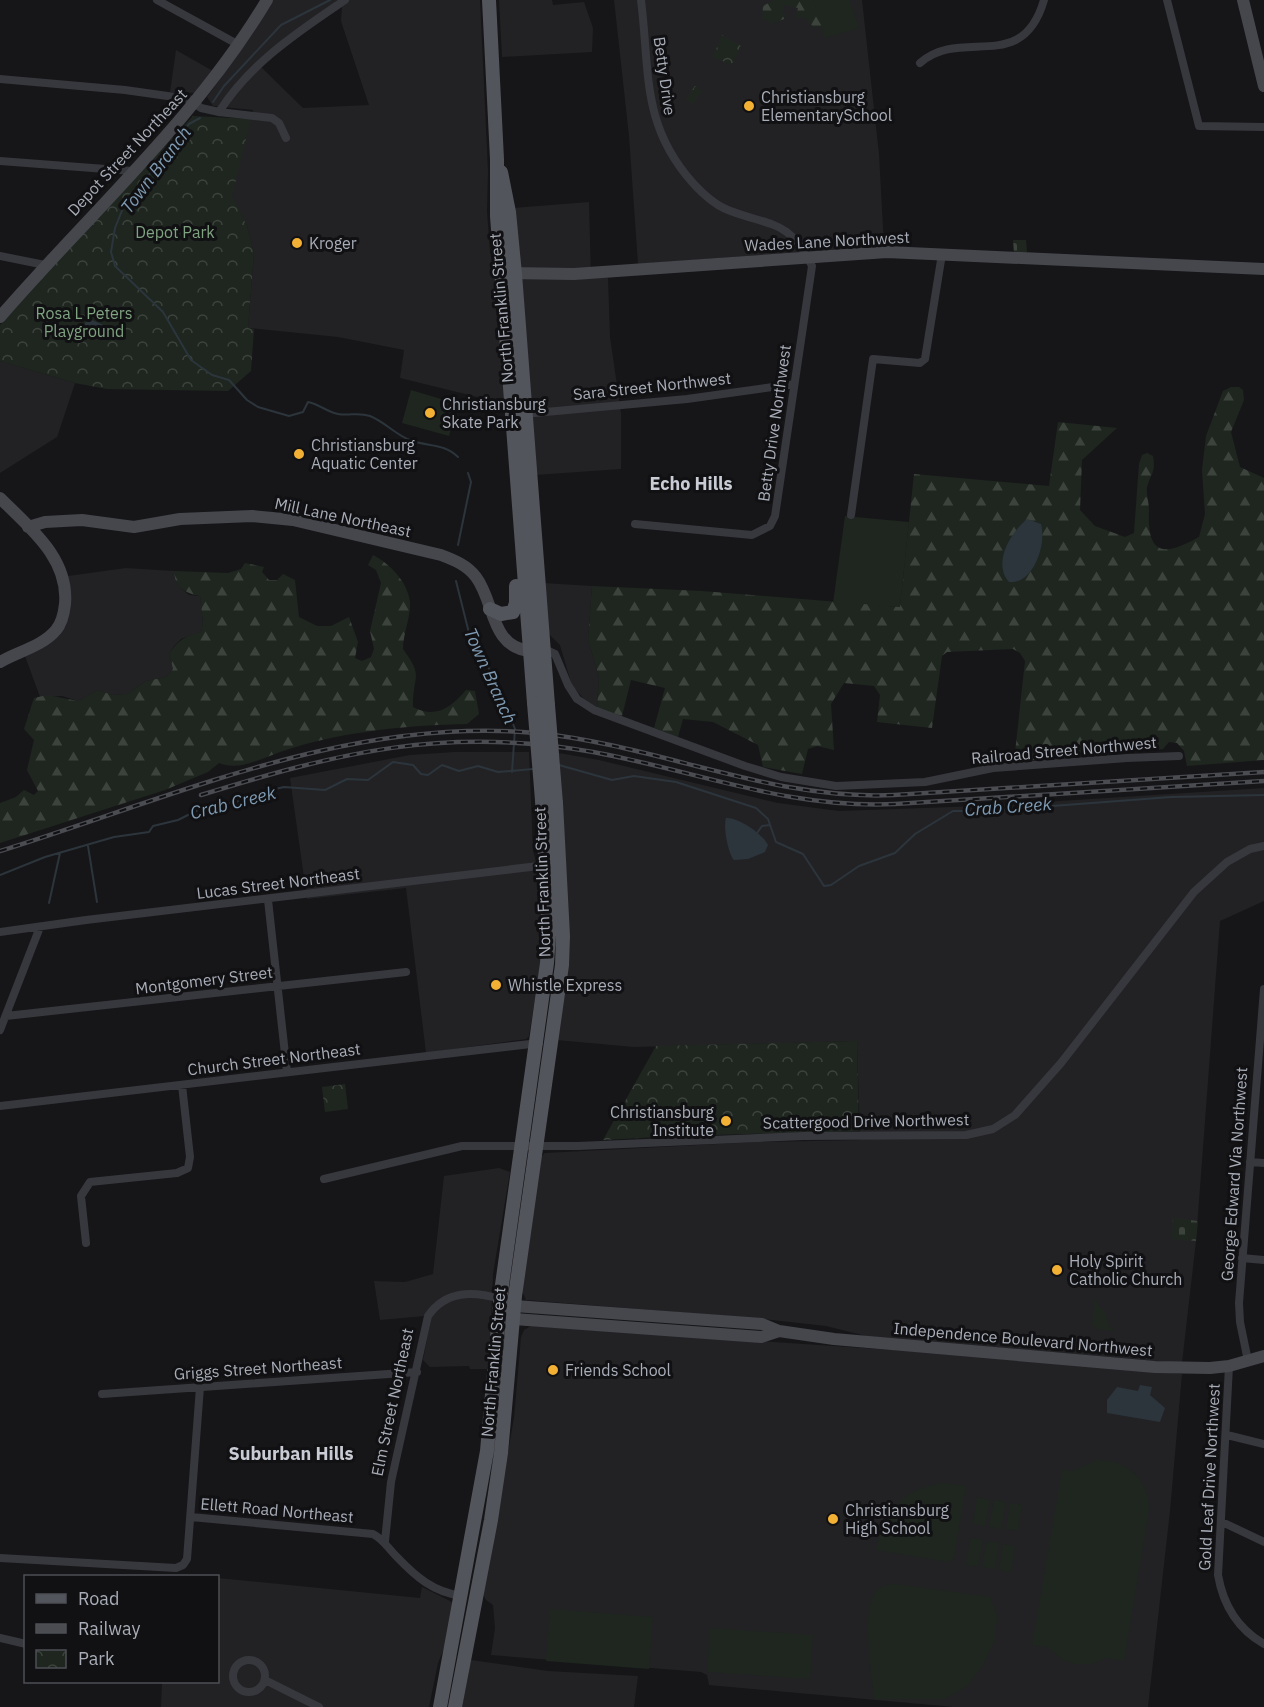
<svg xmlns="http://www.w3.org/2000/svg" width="1264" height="1707" font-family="'IBM Plex Sans',sans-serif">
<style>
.built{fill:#222225;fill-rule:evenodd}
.green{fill:#1e261f}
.forest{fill:url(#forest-firs)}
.cemetery{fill:url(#cemetery-stones)}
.park{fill:url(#park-crowns)}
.water{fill:#2c353c}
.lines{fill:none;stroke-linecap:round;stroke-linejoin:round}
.stream{stroke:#2c353c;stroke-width:2}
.street{stroke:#37383d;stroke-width:8}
.secondary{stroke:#45474d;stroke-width:12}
.primary{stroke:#53555c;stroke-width:14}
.rail-casing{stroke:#4a4c52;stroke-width:4.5}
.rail{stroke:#111113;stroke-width:2;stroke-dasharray:7;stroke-linecap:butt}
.primary-bridge{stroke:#53555c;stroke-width:14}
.poi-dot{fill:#f2b134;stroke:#111113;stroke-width:2}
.labels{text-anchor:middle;stroke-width:6;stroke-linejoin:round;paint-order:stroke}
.street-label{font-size:16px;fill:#a8adb8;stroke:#111113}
.poi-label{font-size:16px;fill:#a8adb8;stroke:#111113;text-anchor:start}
.park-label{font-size:16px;fill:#7fa381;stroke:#111113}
.water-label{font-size:18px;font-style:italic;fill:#7f9bb3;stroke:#111113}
.neighbourhood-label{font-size:18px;font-weight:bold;fill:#c9ccd4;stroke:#111113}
</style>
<defs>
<pattern id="forest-firs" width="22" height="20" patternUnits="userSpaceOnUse" patternTransform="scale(1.5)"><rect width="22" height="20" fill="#1e261f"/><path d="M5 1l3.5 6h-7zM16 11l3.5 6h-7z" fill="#3c433d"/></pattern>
<pattern id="cemetery-stones" width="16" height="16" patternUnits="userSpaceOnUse" patternTransform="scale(1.5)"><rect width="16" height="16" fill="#1e261f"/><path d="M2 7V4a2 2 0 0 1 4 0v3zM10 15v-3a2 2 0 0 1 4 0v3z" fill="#3c433d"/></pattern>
<pattern id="park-crowns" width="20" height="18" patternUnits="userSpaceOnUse" patternTransform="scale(1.5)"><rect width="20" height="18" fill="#1e261f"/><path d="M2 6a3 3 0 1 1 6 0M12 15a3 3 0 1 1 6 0" fill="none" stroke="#3c433d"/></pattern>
</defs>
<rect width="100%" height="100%" fill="#161618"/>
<path class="built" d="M272,0H480L488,171L487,211L490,252L497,288L506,404L400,378L404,350L338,337L248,328L254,253L247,226L231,196L253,110L213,106L207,97L254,32ZM342,7L341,21L369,105L303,108L261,67L311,27Z
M499,0H552L553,5L584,2L593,28L592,52L502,57Z
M614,0H862L879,154L884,246L638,264L629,136Z
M176,50L213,71L195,93L170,92Z
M589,202L591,278H608L610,337L621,413V469L535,475L513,208Z
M0,361L75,383L57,437L0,473Z
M126,568L174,571V577L181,588L189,595L200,596L203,623L201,632L181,639L174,646L169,654L173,669L166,677L146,681L127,694L113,695L98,690L78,701L62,696L40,697L25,656L48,644L65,627L70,596L68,576Z
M543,583L592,586L588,640L599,677L597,708L585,700L572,686L560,645L548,633Z
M454,752H529L533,851L541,880L544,942L529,1036L526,1039L426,1053L406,888L307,899L290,778L410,755Z
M559,753L599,760L778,803L839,811L980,806L1264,788V901L1220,921L1196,1241L1182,1363L870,1337L826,1326L763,1319L526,1300L522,1291L540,1158L545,1153L756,1142L860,1140L857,1041L634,1047L557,1040L563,804Z
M499,1168L510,1172L493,1274L489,1369H470L469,1366L430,1367L423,1360L431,1319L424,1316L380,1320L374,1281L405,1282L433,1274L444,1176Z
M531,1326L970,1355L1182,1374L1170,1511L1148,1707H954L709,1685L707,1675L701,1672L491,1655L495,1628L493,1605L486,1600L483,1594L514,1418L521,1337L524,1330Z
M218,1578L420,1598L422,1587L450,1601L453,1604L445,1646L438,1663L429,1707H161L162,1682H218Z
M471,1660L548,1671L638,1676L634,1707H462Z"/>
<path class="green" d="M813,0H850L859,28L825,38Z
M411,390L458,404L449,436L402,423Z
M845,516L909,522L900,607L833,603Z
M1098,1298L1097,1304L1106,1313L1109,1327L1114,1328L1113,1331L1097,1329L1092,1324L1094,1301Z
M1097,1460C1126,1459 1150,1480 1149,1510L1124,1661L1107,1658L1091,1664H1076L1063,1660L1047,1647L1032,1645L1062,1470L1072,1471Z
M943,1483L966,1486L954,1558L948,1562L876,1550C882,1512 905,1488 943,1483Z
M977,1497L990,1500L985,1526L973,1524Z
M994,1500L1006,1502L1001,1529L989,1527Z
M1010,1503L1022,1505L1018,1531L1006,1529Z
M971,1538L983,1540L978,1567L966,1565Z
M987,1541L999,1543L995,1569L982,1567Z
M1003,1544L1015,1546L1011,1572L999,1570Z
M895,1584L990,1597L997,1616L995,1640L983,1665L967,1686L945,1699H874C872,1676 861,1611 875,1593C880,1586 886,1585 895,1584Z
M550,1609L653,1617L649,1669L546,1661Z
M710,1628L813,1635L810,1679L707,1672Z"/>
<path class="forest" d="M774,0H813L822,26L814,28L806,18L796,17L798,8L784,5L782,13L785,14L784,19L771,24L767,19L762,20L763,6Z
M1231,387H1239L1243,390L1244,400L1231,432L1240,467L1264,478V760L1187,766L1184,751L1177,743L1169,742L1163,749L1014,762L1025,661L1020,653L1013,649L947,652L942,656L932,728L877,722L880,695L874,686L844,683L831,704L834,750L817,746L808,749L802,774L763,767L758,745L713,722L683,719L678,737L654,728L665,688L631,680L622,716L597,708L599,677L588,640L592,586L702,591L900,607L914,474L1049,486L1058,422L1117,428L1082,460L1080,510L1095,526L1125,537L1134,533L1139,464L1142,455L1147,453L1153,456C1156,473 1151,473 1147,487C1146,494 1149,503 1149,510C1147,554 1162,558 1199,537L1205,514L1202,470L1206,436L1223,391Z
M373,555C389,563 408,582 410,602C411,617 403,633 403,649C425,679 412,675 413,707C435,719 451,708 466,690L475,691L479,714L467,724C406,725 338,732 280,752C260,759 239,771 219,763L208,772L165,790L0,843V803L16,797L24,790L34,795L38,791L27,770L34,740L24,729L34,698L47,695L78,701L98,690L113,695L127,694L146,681L166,677L173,669L169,654C178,640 186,636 201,632L203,623L200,596C187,594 174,587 174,571L228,573L241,569L245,563L264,567L262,572L269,580H277L283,574L295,580L299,617L317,626H331L349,617L358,642L355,658L362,661L371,657L374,649L370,631L381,583L376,570L368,565Z"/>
<path class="cemetery" d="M1013,240H1026L1027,252L1014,253Z
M1173,1218L1198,1221L1196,1241L1172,1239Z"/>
<path class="park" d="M722,35L741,46L732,65L713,57Z
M695,86L702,91L693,104L686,99Z
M193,116L251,119L232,196L247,226L254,253L248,328L254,329L251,371L228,391L107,389L75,383L0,361V325L78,237Z
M857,1041L859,1131L677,1136L603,1140L656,1046Z
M345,1084L348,1109L325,1112L322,1087Z"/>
<path class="water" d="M87,318L106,326L104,332L84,327Z
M1027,519L1041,524C1047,544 1033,585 1009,582C992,563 1011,532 1027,519Z
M726,818C738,817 763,834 768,845L765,852L748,859L734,860C728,853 723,827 726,818Z
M1140,1385L1152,1387L1150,1395L1165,1408L1160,1422L1107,1413V1400L1117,1387L1138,1391Z"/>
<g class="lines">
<path class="stream" d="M213,102L224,86L281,25L330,0
M200,118L189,124L123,208L115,228L111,252L115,266L163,312L191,360L212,375L229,380L247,400L258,407L289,416L303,412L308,402C319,404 327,412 338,414C350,416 358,412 370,416C385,422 396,435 410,440C428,447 444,443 458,457
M458,545L471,482L468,473
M456,581L469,633L497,683L515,729L512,772
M559,765L612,780L634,776L676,782L756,808L768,819L776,842L803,854L824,886L831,885L859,866L895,853L915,834L953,811H986L1171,797L1264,795
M757,833L762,826L770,825
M88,846L97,902
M0,875L45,857L114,837L149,832L153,826L178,820L200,809L245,800L271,790L284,787L325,790L347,779L368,780L393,762L413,765L421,774L428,775L442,765L459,771L478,766L498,772L533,769
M49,903L60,853"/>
<path class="street" d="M157,0L239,45
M1167,0L1199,126L1264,127
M920,63C962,26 1022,76 1044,0
M0,79L125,90L189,99L201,108L219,112L272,118L279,123L286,138
M219,112C250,63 298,32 345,0
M0,161L132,171
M0,256L45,265
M524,414L687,399L794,384
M851,515L873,359L920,363L925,359L942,254
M635,524L752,535L770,526L775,516L812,266C788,218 771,227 728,210C715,205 701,192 692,182C641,124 650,72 641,0
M542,648L555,654L568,685L577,699L594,710L745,766L781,777L836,786L925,782L993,768L1127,758L1179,756
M268,900L287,1072
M0,932L86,920L547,865
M6,1016L406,972
M0,1030L40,927
M0,1106L539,1043
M1250,1162L1264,1163
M324,1179L462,1146H578L804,1136L966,1135L993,1129L1015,1115L1061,1063L1194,892L1227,862L1250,849L1264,846
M86,1243L81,1196L90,1182L177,1173L188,1168L190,1157L182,1085
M1242,1258L1264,1260
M1248,1361L1240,1322L1239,1303L1264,989
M1229,1366L1218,1575C1223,1604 1238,1629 1264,1644
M102,1394L417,1372
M1227,1435L1264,1444
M191,1517L373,1534C384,1540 387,1547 396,1556C416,1577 433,1592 462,1596
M1222,1522L1264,1542
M385,1541L391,1482L428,1316C446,1290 473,1291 501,1299
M0,1558L176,1568L183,1565L187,1559L200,1387
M0,1638L26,1644
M233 1676a16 16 0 1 1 32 0a16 16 0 1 1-32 0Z
M265,1680L319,1707"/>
<path class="secondary" d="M1243,0L1264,86
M508,273L574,274L887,252L1264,269
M0,317C90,213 196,119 267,0
M0,498C30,528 69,558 65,604C64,613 62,623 56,630C43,646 17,652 0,662
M28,527L45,522L82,520L134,527L180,519L252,516L293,520L441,555C454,560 467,565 476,577C495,602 490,647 530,651
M507,1302L515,1306L762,1324L779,1331L834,1339L1155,1367L1210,1368L1229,1366L1264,1356
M509,1312L514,1319L761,1337L779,1331"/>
<path class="primary" d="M489,0L497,159V216L534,703
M501,172L509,212L515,274L548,705
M490,609L501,614L513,612L516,603V586
M440,1707L487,1451L501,1292L547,963L549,935L542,800
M455,1707L491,1520L501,1453L515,1296L562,965L563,936L556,803"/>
<defs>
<path id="rail" d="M201,795C340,752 446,726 593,752C697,771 787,809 895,804L1264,781
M0,851C174,797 350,716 536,733C658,745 771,801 894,795L1264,772"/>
</defs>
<use href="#rail" class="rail-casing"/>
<use href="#rail" class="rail"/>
<path class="primary-bridge" d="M534,703L542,800
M548,705L556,803"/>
</g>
<g class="poi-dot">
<circle cx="749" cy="106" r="6"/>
<circle cx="297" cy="243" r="6"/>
<circle cx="430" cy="413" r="6"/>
<circle cx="299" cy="454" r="6"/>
<circle cx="496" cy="985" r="6"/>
<circle cx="726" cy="1121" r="6"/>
<circle cx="1057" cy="1270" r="6"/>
<circle cx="553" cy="1370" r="6"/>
<circle cx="833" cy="1519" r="6"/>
</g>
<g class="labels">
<g class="street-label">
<text transform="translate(665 76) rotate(82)" y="6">Betty Drive</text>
<text transform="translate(127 152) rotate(-47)" y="6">Depot Street Northeast</text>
<text transform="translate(827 241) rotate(-3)" y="6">Wades Lane Northwest</text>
<text transform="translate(501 308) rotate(-95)" y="6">North Franklin Street</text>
<text transform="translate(652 386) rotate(-6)" y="6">Sara Street Northwest</text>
<text transform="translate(774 423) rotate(-82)" y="6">Betty Drive Northwest</text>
<text transform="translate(343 517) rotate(12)" y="6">Mill Lane Northeast</text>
<text transform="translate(1064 750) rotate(-5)" y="6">Railroad Street Northwest</text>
<text transform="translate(542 882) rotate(-92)" y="6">North Franklin Street</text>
<text transform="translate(278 883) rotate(-7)" y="6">Lucas Street Northeast</text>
<text transform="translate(204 980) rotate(-7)" y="6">Montgomery Street</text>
<text transform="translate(274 1059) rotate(-7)" y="6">Church Street Northeast</text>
<text transform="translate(866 1121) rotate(-1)" y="6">Scattergood Drive Northwest</text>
<text transform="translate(1234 1174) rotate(-86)" y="6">George Edward Via Northwest</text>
<text transform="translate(1023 1339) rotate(5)" y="6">Independence Boulevard Northwest</text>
<text transform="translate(493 1362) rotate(-85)" y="6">North Franklin Street</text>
<text transform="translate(258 1368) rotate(-4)" y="6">Griggs Street Northeast</text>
<text transform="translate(392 1402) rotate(-78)" y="6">Elm Street Northeast</text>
<text transform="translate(1209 1477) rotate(-87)" y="6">Gold Leaf Drive Northwest</text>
<text transform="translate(277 1510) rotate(5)" y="6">Ellett Road Northeast</text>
</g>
<g class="poi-label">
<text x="761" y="103">Christiansburg<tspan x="761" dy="18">ElementarySchool</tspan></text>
<text x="309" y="249">Kroger</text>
<text x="442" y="410">Christiansburg<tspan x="442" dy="18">Skate Park</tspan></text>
<text x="311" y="451">Christiansburg<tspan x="311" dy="18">Aquatic Center</tspan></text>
<text x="508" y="991">Whistle Express</text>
<text x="714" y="1118" text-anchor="end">Christiansburg<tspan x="714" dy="18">Institute</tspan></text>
<text x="1069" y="1267">Holy Spirit<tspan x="1069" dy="18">Catholic Church</tspan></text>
<text x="565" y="1376">Friends School</text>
<text x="845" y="1516">Christiansburg<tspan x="845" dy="18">High School</tspan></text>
</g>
<g class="park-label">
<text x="175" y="238">Depot Park</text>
<text x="84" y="319">Rosa L Peters<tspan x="84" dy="18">Playground</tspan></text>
</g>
<g class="water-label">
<text transform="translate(156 170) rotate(-53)" y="6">Town Branch</text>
<text transform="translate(490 676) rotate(66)" y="6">Town Branch</text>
<text transform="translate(233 803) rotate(-14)" y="6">Crab Creek</text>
<text transform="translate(1008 807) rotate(-4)" y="6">Crab Creek</text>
</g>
<g class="neighbourhood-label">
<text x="691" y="490">Echo Hills</text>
<text x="291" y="1460">Suburban Hills</text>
</g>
</g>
<rect x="24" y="1575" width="195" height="108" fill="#111113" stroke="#4d4f55" stroke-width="1.5"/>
<rect x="36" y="1594" width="30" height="9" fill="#53555c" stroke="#4d4f55" stroke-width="1.5"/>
<text x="78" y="1605" font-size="18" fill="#a8adb8">Road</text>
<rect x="36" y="1624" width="30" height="9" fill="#4a4c52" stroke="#4d4f55" stroke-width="1.5"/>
<text x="78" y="1635" font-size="18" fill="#a8adb8">Railway</text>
<rect x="36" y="1650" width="30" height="18" fill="url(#park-crowns)" stroke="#4d4f55" stroke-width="1.5"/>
<text x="78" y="1665" font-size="18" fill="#a8adb8">Park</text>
</svg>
